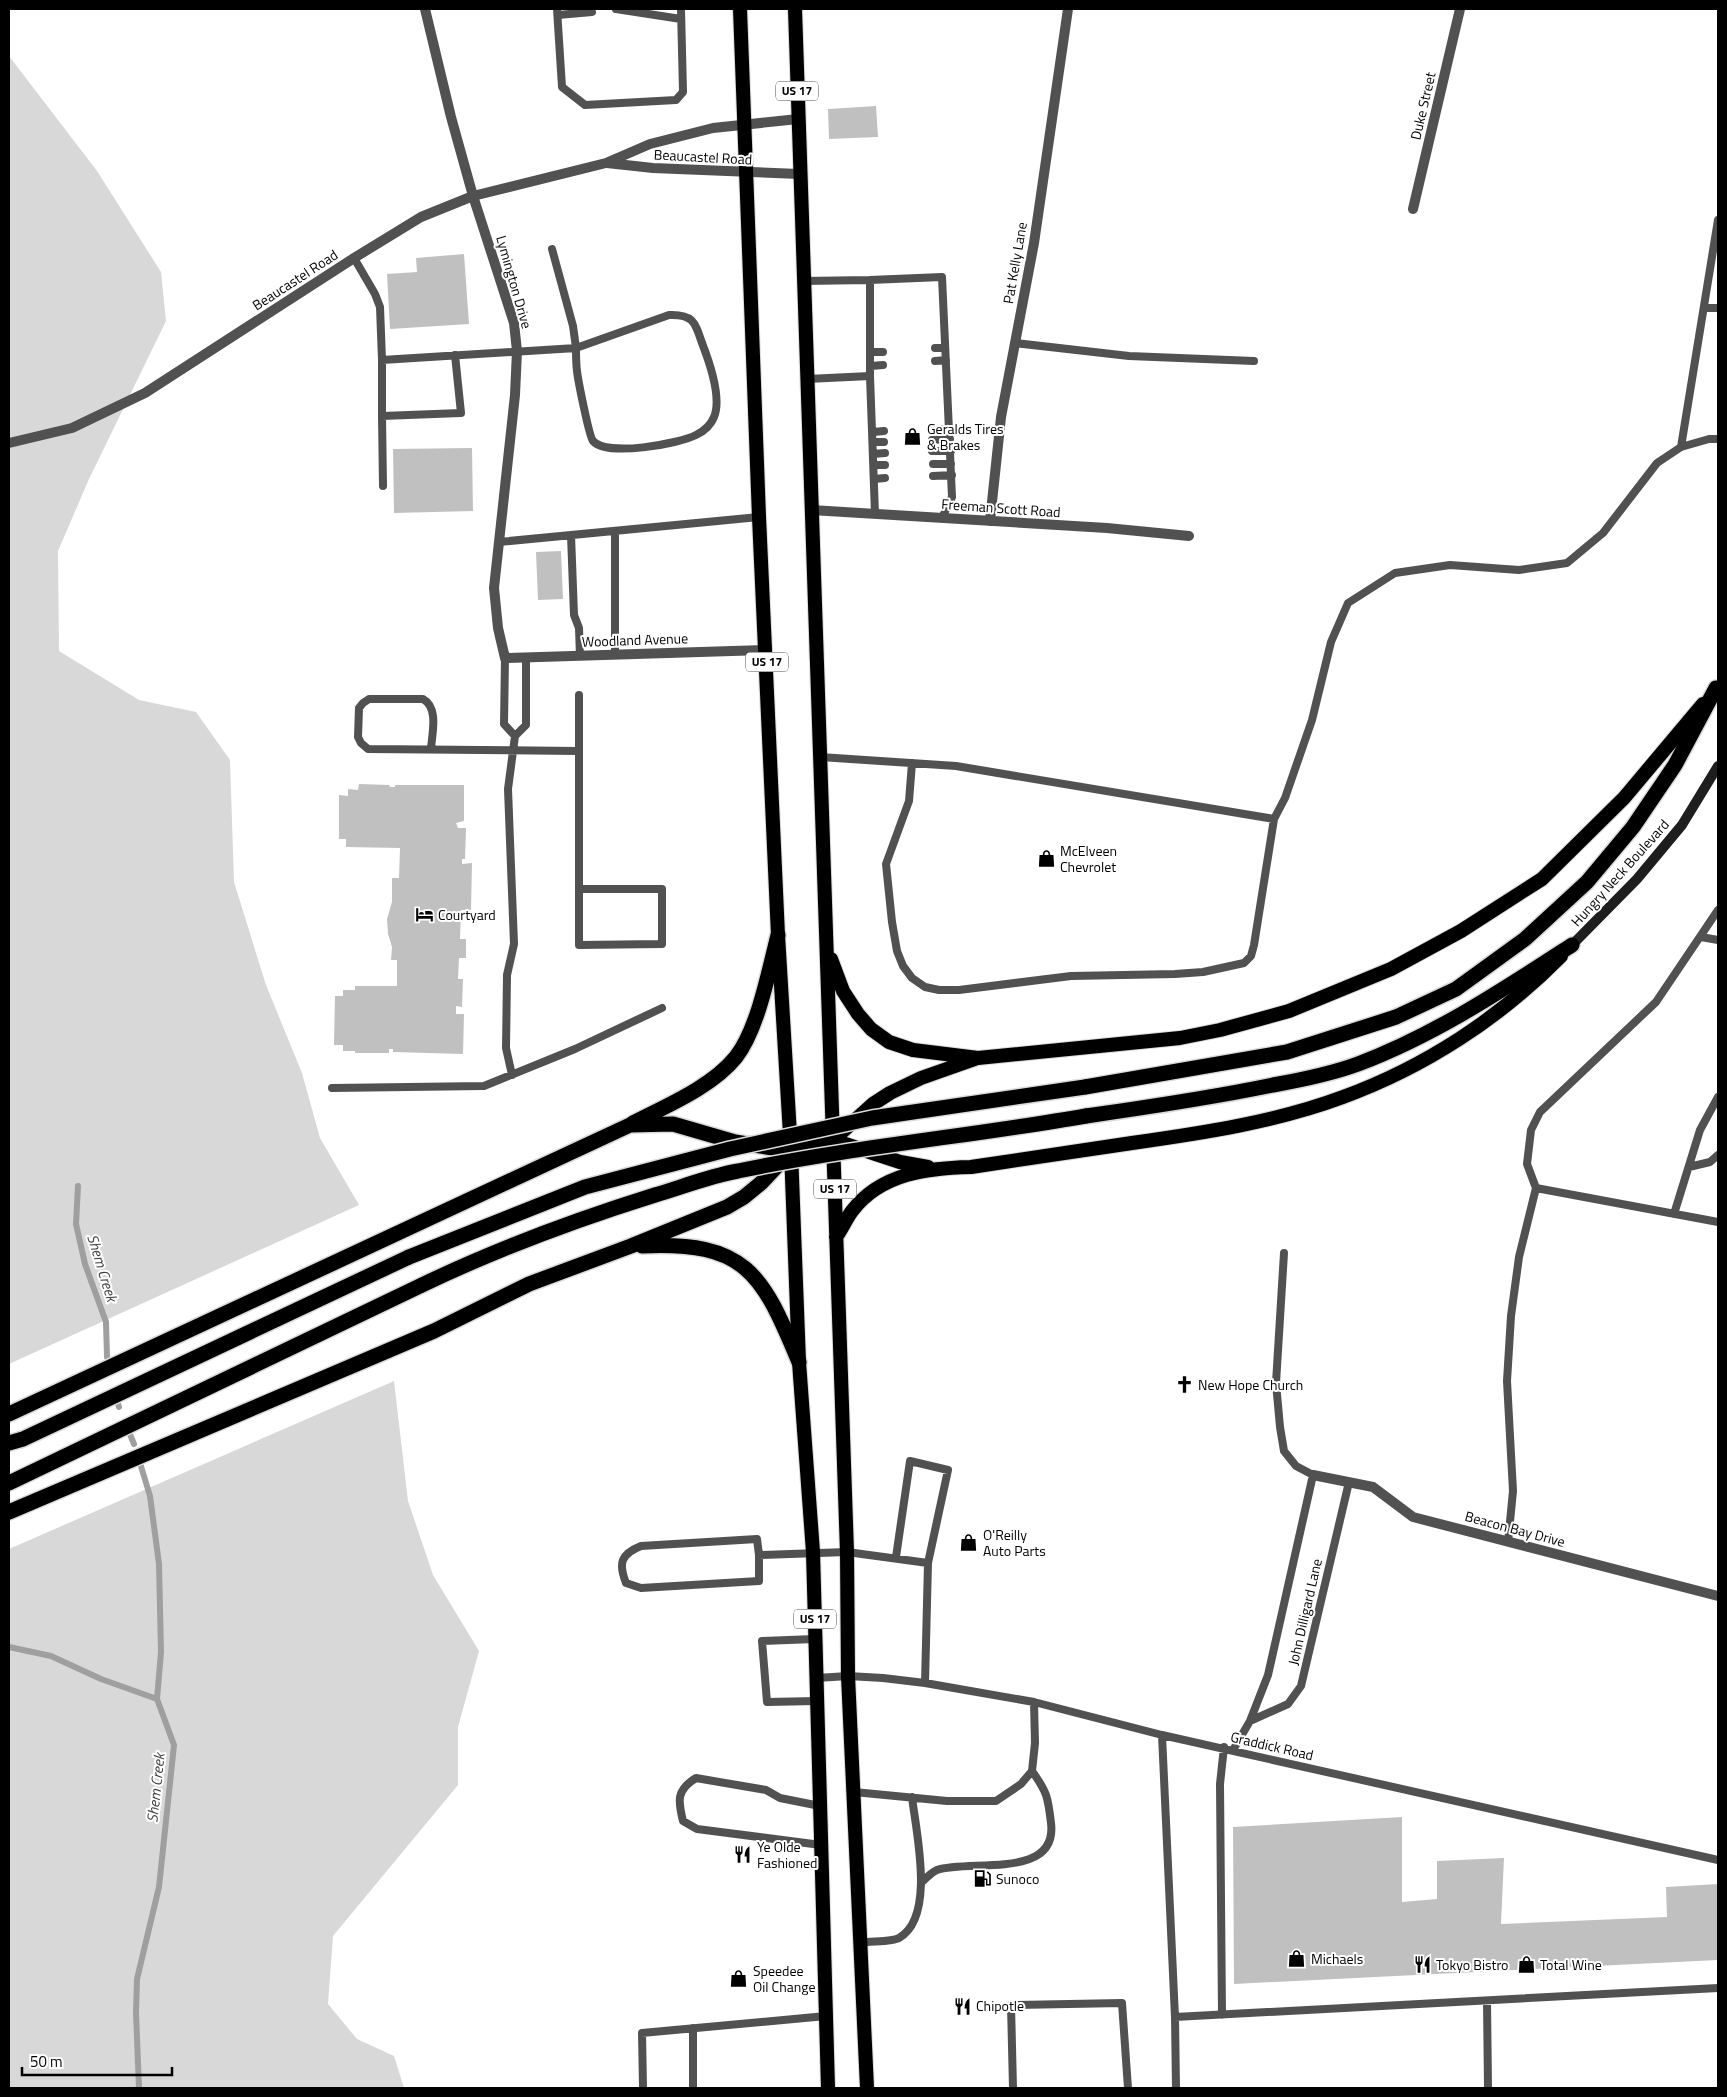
<svg xmlns="http://www.w3.org/2000/svg" width="1727" height="2097" font-family="'Titillium Web',sans-serif">
<style>
.green{fill:#d8d8d8}
.lines{fill:none;stroke-linecap:round;stroke-linejoin:round}
.stream{stroke:#9f9f9f;stroke-width:6}
.building{fill:#c0c0c0}
.trunk-casing{stroke:#dbdbdb;stroke-width:16}
.motorway-casing{stroke:#dbdbdb;stroke-width:18}
.service{stroke:#515151;stroke-width:8}
.minor{stroke:#515151;stroke-width:10}
.secondary{stroke:#1e1e1e;stroke-width:10}
.trunk{stroke:#000;stroke-width:14}
.motorway{stroke:#000;stroke-width:15}
.motorway-bridge-casing{stroke:#dbdbdb;stroke-width:18;stroke-linecap:butt}
.motorway-bridge{stroke:#000;stroke-width:15}
.labels{text-anchor:middle;stroke-width:4;stroke-linejoin:round;paint-order:stroke}
.shield{fill:#fff;stroke:#4c4c4c;stroke-width:1}
.shield-label{font-size:12px;font-weight:bold;fill:#000}
.street-label{font-size:14px;fill:#000;stroke:#fff}
.poi-label{font-size:14px;fill:#000;stroke:#fff;text-anchor:start}
.water-label{font-size:15px;font-style:italic;fill:#404040;stroke:#fff}
</style>
<rect width="100%" height="100%" fill="#fff"/>
<path class="green" d="M9,56L97,171L161,272L166,321L89,479L58,551L59,651L139,700L196,712L230,760L234,882L266,985L302,1073L320,1138L359,1205L9,1364Z
M394,1381L408,1501L433,1575L479,1651L458,1727V1785L333,1936L328,2004L357,2039L394,2056L404,2088H9V1549Z"/>
<g class="lines">
<path class="stream" d="M78,1186L76,1224L85,1264L106,1322L107,1357
M118,1404L119,1407
M129,1432L134,1444
M9,1647L51,1656L101,1679L157,1699
M139,2088L136,2013L137,1979L159,1887L174,1745L157,1699L161,1652L159,1564L150,1496L140,1463"/>
</g>
<path class="building" d="M876,106L878,137L829,139L828,109Z
M464,254L469,324L390,329L387,274L417,272L416,258Z
M472,448L473,511L394,513L393,449Z
M561,551L563,599L538,600L536,552Z
M359,784L389,785L390,787H395V785H464V821L456,823L458,828H466L465,859H462V864L472,863L471,910H461L460,939H466V958H459L458,979H463L462,1007L456,1006V1014H464L463,1054L393,1052V1049H389V1053H355V1051H343V1045H334L335,996H343V990H355V986H397V960H391L392,947L388,934L387,919L392,902V878H399L400,848L346,847V839H339V795L348,796V789L358,790Z
M1402,1817V1902L1437,1899V1861L1504,1858L1501,1924L1667,1917L1666,1887L1718,1884V1960L1234,1984L1233,1827Z"/>
<g class="lines">
<defs>
<path id="trunk" d="M740,9L759,517L778,935L791,1151L799,1362L813,1552L828,2088
M795,9L833,1140L847,1552L848,1676L867,2088
M831,959L843,991L858,1014L871,1029L889,1042L913,1050L978,1058L1180,1038L1220,1030L1289,1011L1391,969L1461,931L1542,879L1624,798L1703,704
M833,1140L900,1162L928,1167
M791,1151L833,1140L873,1104L890,1093L921,1078L975,1059
M836,1237C842,1229 846,1219 852,1211C881,1173 928,1168 971,1167C1025,1159 1079,1151 1132,1143C1203,1133 1276,1122 1343,1097C1425,1067 1500,1018 1561,956"/>
<path id="motorway" d="M1085,1087L1287,1052L1396,1017L1456,989L1525,939L1587,882L1633,827L1675,765L1716,688
M1086,1116C1149,1107 1211,1098 1273,1085C1301,1080 1331,1074 1358,1064C1435,1035 1504,989 1572,945
M633,1123C666,1106 712,1087 736,1057C758,1029 769,970 778,935
M642,1246C746,1241 762,1273 799,1362
M9,1414L630,1125L673,1124L735,1142L791,1151
M9,1443L23,1439L409,1257
M9,1483L422,1285
M9,1512L434,1331L529,1284L631,1246L727,1207L744,1197L761,1183L791,1151"/>
</defs>
<use href="#trunk" class="trunk-casing"/>
<use href="#motorway" class="motorway-casing"/>
<path class="service" d="M557,9L562,87L585,105L676,100L683,92L681,9
M616,9L681,19
M558,15L592,12
M354,258L375,294L380,307L382,360L576,348L573,326L552,249
M803,281L870,280
M1704,308H1718
M669,315C693,314 695,322 702,343C709,361 722,398 714,417C711,425 704,431 696,435C678,444 607,457 593,441C589,436 578,380 577,371C576,364 576,356 576,348Z
M1015,343L1129,356L1254,361
M935,348H945
M871,352H883
M382,360V416L461,413L455,355
M935,361L946,360
M871,366L883,365
M807,379L870,376
M382,416L383,486
M932,430L949,429
M873,432L884,431
M932,440L950,439
M873,442H884
M1681,447L1718,220
M932,451H951
M873,454L885,453
M933,464H951
M874,465H885
M933,476L952,475
M874,479L885,478
M875,514L870,376V280L942,277L952,497L942,518
M615,531V655
M571,535L574,615L579,628L580,656
M499,542L759,517
M505,658L504,724L515,736L526,725V658
M579,695V945L662,944V889H579
M431,749C432,733 439,708 423,699H369L363,703L359,708L358,737L361,743L368,749L579,751
M820,757L956,766L1274,819
M912,763L909,801L886,864L892,922L897,951L903,966L912,978L925,987L939,990H959L1071,976L1175,974L1203,972L1244,963L1251,956L1254,945L1274,819L1285,798L1312,720L1331,642L1348,603L1395,573L1450,565L1519,570L1567,563L1603,533L1657,463L1681,447L1709,439H1718
M1718,910L1656,1002L1540,1112L1531,1130L1527,1164L1536,1188L1718,1222
M1701,937L1718,940
M512,1075L506,1048L507,975L514,944L508,789L515,736
M332,1088L484,1086L575,1049L662,1008
M1689,1167L1710,1162L1718,1155
M1674,1214L1700,1130L1718,1097
M1284,1253L1276,1383L1280,1427L1284,1451L1296,1466L1313,1475L1268,1675L1250,1721L1288,1704L1301,1686L1349,1482
M757,1539L759,1555V1581L641,1588L626,1583C618,1563 621,1554 641,1546Z
M1508,1542L1513,1491L1507,1381L1511,1316L1519,1257L1536,1188
M759,1555L847,1552L928,1563L925,1683
M896,1557L910,1461L948,1470L928,1563
M815,1639L762,1641L767,1702L817,1701
M817,1678L848,1676L883,1678L925,1683L1034,1702L1162,1735L1718,1860
M1162,1735L1175,2017L1176,2088
M1233,1750L1250,1721
M854,1792L947,1801H996L1021,1784L1032,1771L1035,1743L1034,1702
M820,1806L780,1798L766,1790L696,1778C676,1790 678,1801 683,1821L697,1829L821,1845
M922,1882C926,1878 932,1872 937,1870C970,1859 1058,1880 1051,1823C1048,1797 1047,1792 1032,1771
M860,1943C870,1941 892,1942 899,1938C936,1917 916,1832 912,1797
M1487,2001L1488,2088
M1222,2015L1220,1784L1224,1747
M1175,2017L1718,1988
M693,2028V2088
M643,2088L642,2033L826,2016
M1013,2088L1011,2005L1122,2003L1128,2088"/>
<path class="minor" d="M425,9L451,117L473,196L514,323L517,351L515,395L494,588L498,628L505,658L766,650
M607,163L653,168L799,174
M1413,209L1460,9
M9,443L72,428L145,393L354,258L421,217L473,196L606,163L650,144L713,128L798,119
M811,510L1107,528L1189,536
M990,521L1001,417L1034,243L1068,9
M1313,1475L1373,1487L1413,1517L1718,1596"/>
<path class="secondary" d="M1572,945L1637,879L1682,825L1718,766"/>
<use href="#trunk" class="trunk"/>
<use href="#motorway" class="motorway"/>
<defs>
<path id="motorway-bridge" d="M409,1257L585,1187L730,1149L872,1118L1085,1087
M422,1285C497,1249 575,1220 655,1195C682,1187 710,1176 738,1171C853,1147 971,1136 1086,1116"/>
</defs>
<use href="#motorway-bridge" class="motorway-bridge-casing"/>
<use href="#motorway-bridge" class="motorway-bridge"/>
</g>
<defs>
<symbol id="shop-bare" viewBox="-9 -9 18 18"><path d="M-5-2.5h2.3a2.7 3.5 0 0 1 5.4 0H5L5.5 6h-11ZM-1.5-2.5h3a1.5 2.3 0 0 0-3 0Z" fill="#000" stroke="#fff" stroke-width="2.5" paint-order="stroke"/></symbol>
<symbol id="hotel-bare" viewBox="-9 -9 18 18"><path d="M-6-4.5h1.5V1H6V5H4.5V3h-9V5H-6ZM-4 0a1.8 1.8 0 1 1 3.6 0ZM.5 0V-2.5h3Q6-2.5 6 0Z" fill="#000" stroke="#fff" stroke-width="2.5" paint-order="stroke"/></symbol>
<symbol id="church-bare" viewBox="-9 -9 18 18"><path d="M-1.2-6h2.4v3.5h3.3v2.4h-3.3V6h-2.4V-.1h-3.3v-2.4h3.3Z" fill="#000" stroke="#fff" stroke-width="2.5" paint-order="stroke"/></symbol>
<symbol id="restaurant-bare" viewBox="-9 -9 18 18"><path d="M-5-6h1v4h1v-4h1v4h1v-4h1v5L-1.5 .5V6h-2V.5L-5-1ZM5-6V6H3V1.5H1.5Q1.5-4 5-6Z" fill="#000" stroke="#fff" stroke-width="2.5" paint-order="stroke"/></symbol>
<symbol id="fuel-bare" viewBox="-9 -9 18 18"><path d="M-5.5-6h7V0h2V4h1.3V-2.5L3-4.5l.8-.8L6-3V5H2.5V1h-1V6h-7ZM-4.2-4.7v3.2H.2V-4.7Z" fill="#000" stroke="#fff" stroke-width="2.5" paint-order="stroke"/></symbol>
</defs>
<g fill-rule="evenodd">
<use href="#shop-bare" x="900" y="424" width="25" height="25"/>
<use href="#shop-bare" x="1034" y="846" width="25" height="25"/>
<use href="#hotel-bare" x="412" y="902" width="25" height="25"/>
<use href="#church-bare" x="1172" y="1372" width="25" height="25"/>
<use href="#shop-bare" x="956" y="1530" width="25" height="25"/>
<use href="#restaurant-bare" x="730" y="1842" width="25" height="25"/>
<use href="#fuel-bare" x="970" y="1866" width="25" height="25"/>
<use href="#shop-bare" x="1284" y="1946" width="25" height="25"/>
<use href="#restaurant-bare" x="1410" y="1952" width="25" height="25"/>
<use href="#shop-bare" x="1514" y="1952" width="25" height="25"/>
<use href="#shop-bare" x="726" y="1966" width="25" height="25"/>
<use href="#restaurant-bare" x="950" y="1994" width="25" height="25"/>
</g>
<g class="labels">
<g class="shield">
<rect x="776" y="81.5" width="42" height="19" rx="4"/>
<rect x="746" y="652.5" width="42" height="19" rx="4"/>
<rect x="814" y="1179.5" width="42" height="19" rx="4"/>
<rect x="794" y="1609.5" width="42" height="19" rx="4"/>
</g>
<g class="shield-label">
<text x="797" y="95">US 17</text>
<text x="767" y="666">US 17</text>
<text x="835" y="1193">US 17</text>
<text x="815" y="1623">US 17</text>
</g>
<g class="street-label">
<text transform="translate(1423 106) rotate(-77)" y="5">Duke Street</text>
<text transform="translate(703 157) rotate(3)" y="5">Beaucastel Road</text>
<text transform="translate(1015 263) rotate(-80)" y="5">Pat Kelly Lane</text>
<text transform="translate(295 280) rotate(-33)" y="5">Beaucastel Road</text>
<text transform="translate(514 282) rotate(74)" y="5">Lymington Drive</text>
<text transform="translate(1001 508) rotate(4)" y="5">Freeman Scott Road</text>
<text transform="translate(635 640) rotate(-2)" y="5">Woodland Avenue</text>
<text transform="translate(1620 873) rotate(-48)" y="5">Hungry Neck Boulevard</text>
<text transform="translate(1515 1529) rotate(15)" y="5">Beacon Bay Drive</text>
<text transform="translate(1305 1612) rotate(-77)" y="5">John Dilligard Lane</text>
<text transform="translate(1272 1746) rotate(13)" y="5">Graddick Road</text>
</g>
<g class="poi-label">
<text x="927" y="434">Geralds Tires<tspan x="927" dy="16">&amp; Brakes</tspan></text>
<text x="1060" y="856">McElveen<tspan x="1060" dy="16">Chevrolet</tspan></text>
<text x="438" y="920">Courtyard</text>
<text x="1198" y="1390">New Hope Church</text>
<text x="983" y="1540">O'Reilly<tspan x="983" dy="16">Auto Parts</tspan></text>
<text x="757" y="1852">Ye Olde<tspan x="757" dy="16">Fashioned</tspan></text>
<text x="996" y="1884">Sunoco</text>
<text x="1311" y="1964">Michaels</text>
<text x="1436" y="1970">Tokyo Bistro</text>
<text x="1540" y="1970">Total Wine</text>
<text x="753" y="1976">Speedee<tspan x="753" dy="16">Oil Change</tspan></text>
<text x="976" y="2011">Chipotle</text>
</g>
<g class="water-label">
<text transform="translate(102 1268) rotate(73)" y="5">Shem Creek</text>
<text transform="translate(156 1788) rotate(-84)" y="5">Shem Creek</text>
</g>
</g>
<rect width="1727" height="2097" fill="none" stroke="#000000" stroke-width="20"/>
<path d="M22 2067v8h150v-8" fill="none" stroke="#000000" stroke-width="2.5"/>
<text x="30" y="2067" font-size="15" fill="#000000" stroke="#ffffff" stroke-width="4" paint-order="stroke">50 m</text>
</svg>
